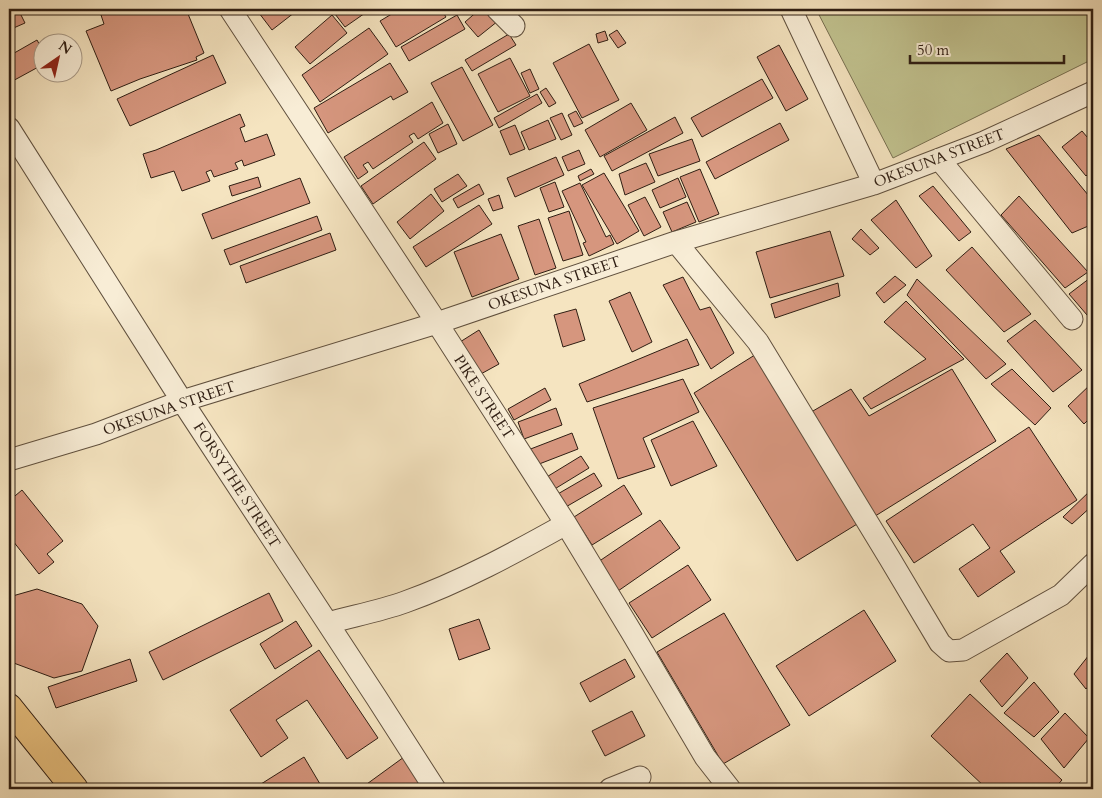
<svg xmlns="http://www.w3.org/2000/svg" width="1102" height="798" font-family="Cardo,serif">
<style>
.green{fill:#c1c28f;stroke:#787051}
.building{fill:#d6967e;stroke:#2f1e13}
.lines{fill:none;stroke-linecap:round;stroke-linejoin:round}
.minor-casing{stroke:#60503e;stroke-width:23}
.major-casing{stroke:#2f1e13;stroke-width:28}
.minor{stroke:#f8edd6;stroke-width:21}
.major{stroke:#eac280;stroke-width:26}
.labels{text-anchor:middle;stroke-width:4.5;stroke-linejoin:round;paint-order:stroke}
.street-label{font-size:15px;fill:#2f1e13;stroke:#f8edd6}
</style>
<rect width="100%" height="100%" fill="#f5e4c0"/>
<filter id="stains"><feTurbulence type="fractalNoise" baseFrequency=".004" numOctaves="4"/><feColorMatrix values="0 0 0 0 .2 0 0 0 0 .09 0 0 0 0 .02 0 0 0 .5 -.17"/></filter>
<radialGradient id="worn" r=".72"><stop offset=".6" stop-color="#630" stop-opacity="0"/><stop offset="1" stop-color="#630" stop-opacity=".3"/></radialGradient>
<path class="green" d="M816,9H1093V59L893,158Z"/>
<path class="building" d="M18,9L25,23L9,30V14Z
M119,9H186L204,53L196,57L197,60L140,79L111,91L86,31L104,24L101,15Z
M264,9H299L272,30L259,13Z
M342,9H367L368,11L345,27L335,14Z
M400,9H441L446,17L396,47L380,21Z
M480,9H496L503,17L478,37L465,22Z
M332,15L347,33L310,64L295,47Z
M457,15L465,29L409,61L401,47Z
M369,28L388,54L320,102L302,75Z
M617,30L626,43L618,48L609,35Z
M605,31L608,40L598,43L596,34Z
M509,34L516,45L472,71L465,60Z
M37,40L42,49V65L9,83V56Z
M589,44L619,100L582,118L553,63Z
M779,45L808,99L786,111L757,57Z
M213,55L226,83L130,126L117,99Z
M510,58L530,96L498,112L478,74Z
M390,63L408,92L393,100L391,96L328,133L314,108Z
M462,67L493,125L463,141L431,83Z
M530,69L539,89L530,93L521,73Z
M762,79L773,98L702,137L691,118Z
M546,88L556,103L549,107L540,92Z
M537,94L542,103L499,128L494,118Z
M432,102L443,123L418,139L414,133L409,136L413,142L373,169L368,162L363,165L368,172L358,179L344,157Z
M631,103L647,130L600,157L585,130Z
M576,111L583,123L574,127L568,115Z
M562,113L572,135L561,140L550,118Z
M240,114L245,126L240,128L245,142L267,134L275,155L244,166L242,160L235,163L238,169L214,177L211,170L206,172L210,181L182,191L174,171L151,178L143,154L156,150Z
M675,117L683,133L612,171L604,156Z
M548,120L556,139L529,150L521,132Z
M780,123L789,140L715,179L706,162Z
M448,124L457,144L438,153L429,134Z
M515,125L525,149L510,155L500,131Z
M1082,131L1093,144V169L1086,176L1062,147Z
M1039,135L1093,201V224L1072,233L1006,149Z
M692,139L700,161L658,176L649,154Z
M424,142L436,159L373,204L361,186Z
M579,150L585,164L568,171L562,157Z
M556,157L564,175L515,197L507,178Z
M646,163L655,182L625,195L619,174Z
M591,169L594,174L580,181L578,176Z
M700,169L719,214L699,222L680,177Z
M604,173L639,231L617,244L582,185Z
M458,174L467,186L442,202L434,189Z
M258,177L261,187L232,196L229,186Z
M300,178L310,203L212,239L202,214Z
M678,178L686,197L660,208L652,190Z
M555,182L564,207L549,212L540,188Z
M580,183L606,237L610,235L614,244L589,256L583,243L586,242L562,191Z
M479,184L484,194L458,208L453,199Z
M933,186L971,232L959,241L919,196Z
M431,194L444,211L410,239L397,222Z
M499,195L503,208L493,211L488,199Z
M1019,196L1088,272L1065,288L1001,215Z
M645,197L661,227L644,236L628,205Z
M896,200L932,256L916,268L871,220Z
M687,202L696,222L672,232L663,212Z
M479,205L492,224L426,267L413,247Z
M569,211L583,255L563,261L548,218Z
M317,216L322,230L230,265L224,250Z
M539,219L556,268L535,275L518,226Z
M861,229L879,248L870,255L852,239Z
M830,231L844,276L770,298L756,252Z
M330,233L336,250L246,283L240,266Z
M501,234L519,279L472,297L454,252Z
M972,247L1031,314L1004,332L946,270Z
M895,276L906,285L884,303L876,293Z
M683,277L700,310L710,307L734,353L711,369L663,285Z
M1090,278L1093,281V322L1069,294Z
M917,279L1006,364L986,379L907,295Z
M838,283L840,296L775,318L771,304Z
M630,292L652,342L632,352L609,301Z
M906,301L964,359L871,409L863,398L926,359L884,322Z
M576,309L585,340L563,347L554,315Z
M1035,320L1082,370L1053,392L1007,341Z
M479,330L499,364L479,375L460,342Z
M687,339L699,365L587,402L579,384Z
M758,353L862,521L797,561L694,393Z
M952,369L996,441L872,518L806,415L851,389L869,416Z
M1012,369L1051,408L1035,425L991,384Z
M683,379L699,412L643,438L655,467L618,479L593,408Z
M1093,382V415L1084,424L1068,406Z
M545,388L551,400L514,420L508,409Z
M556,408L562,425L524,439L518,422Z
M693,421L717,466L671,486L651,440Z
M1029,427L1077,500L1000,551L1015,572L978,597L959,569L990,548L973,524L914,563L886,521Z
M572,433L578,449L534,466L528,450Z
M581,456L589,468L553,490L545,478Z
M594,473L602,486L564,508L556,495Z
M624,485L642,514L592,545L574,517Z
M1093,488V505L1072,524L1063,517Z
M22,490L63,541L47,554L54,562L39,574L9,536V501Z
M660,520L680,548L618,591L598,562Z
M688,565L711,600L652,638L629,603Z
M37,589L82,604L98,626L82,671L54,678L11,662L9,659V597Z
M269,593L283,621L163,680L149,652Z
M864,610L896,661L809,716L776,666Z
M724,613L790,725L723,764L657,652Z
M479,619L490,649L459,660L449,629Z
M296,621L312,646L275,669L260,644Z
M319,650L378,738L347,759L307,700L276,720L288,738L261,757L230,710Z
M1007,653L1028,678L1002,707L980,681Z
M1089,655L1093,661V681L1086,689L1074,674Z
M130,659L137,681L56,708L48,687Z
M625,659L635,677L590,702L580,683Z
M1034,682L1059,712L1034,737L1004,713Z
M970,694L1062,780L1054,789H987L931,736Z
M632,711L645,736L605,756L592,731Z
M1065,713L1089,738L1064,768L1041,739Z
M304,757L323,789H264L261,784Z
M404,757L428,789H360Z"/>
<g class="lines">
<defs>
<path id="minor" d="M230,9L437,323L566,524L632,633L705,757L730,789
M497,9L514,26
M791,9L874,184
M9,128L182,401L376,697L435,789
M939,159L1072,319
M676,242L758,342L890,559L940,643L949,651L963,650L1061,595L1093,564
M9,460L96,434L182,401L437,323L676,242L874,184L984,142L1093,92
M328,623C353,616 380,611 405,602C461,582 514,553 566,524
M610,789L640,777"/>
<path id="major" d="M9,707L75,789"/>
</defs>
<use href="#minor" class="minor-casing"/>
<use href="#major" class="major-casing"/>
<use href="#minor" class="minor"/>
<use href="#major" class="major"/>
</g>
<g class="labels">
<g class="street-label">
<text transform="translate(939 158) rotate(-21)" y="5">OKESUNA STREET</text>
<text transform="translate(554 283) rotate(-19)" y="5">OKESUNA STREET</text>
<text transform="translate(484 397) rotate(57)" y="5">PIKE STREET</text>
<text transform="translate(169 408) rotate(-19)" y="5">OKESUNA STREET</text>
<text transform="translate(237 485) rotate(57)" y="5">FORSYTHE STREET</text>
</g>
</g>
<rect width="1102" height="798" fill="none" stroke="#f5e4c0" stroke-width="30"/>
<rect x="10" y="10" width="1082" height="778" fill="none" stroke="#2f1e13" stroke-width="2.5"/>
<rect x="15" y="15" width="1072" height="768" fill="none" stroke="#2f1e13"/>
<g transform="translate(58 58) rotate(34)"><circle r="24" fill="#f8edd6" stroke="#a89a88"/>
<path d="M0-4L9 19L0 12L-9 19Z" fill="#8f2418"/>
<text y="-8" font-size="14" font-weight="bold" text-anchor="middle" fill="#2f1e13">N</text>
</g>
<path d="M910 55v8h154v-8" fill="none" stroke="#2f1e13" stroke-width="2.5"/>
<text x="917" y="55" font-size="15" fill="#2f1e13" stroke="#f8edd6" stroke-width="4" paint-order="stroke">50 m</text>
<rect width="100%" height="100%" filter="url(#stains)"/>
<rect width="100%" height="100%" fill="url(#worn)"/>
</svg>
